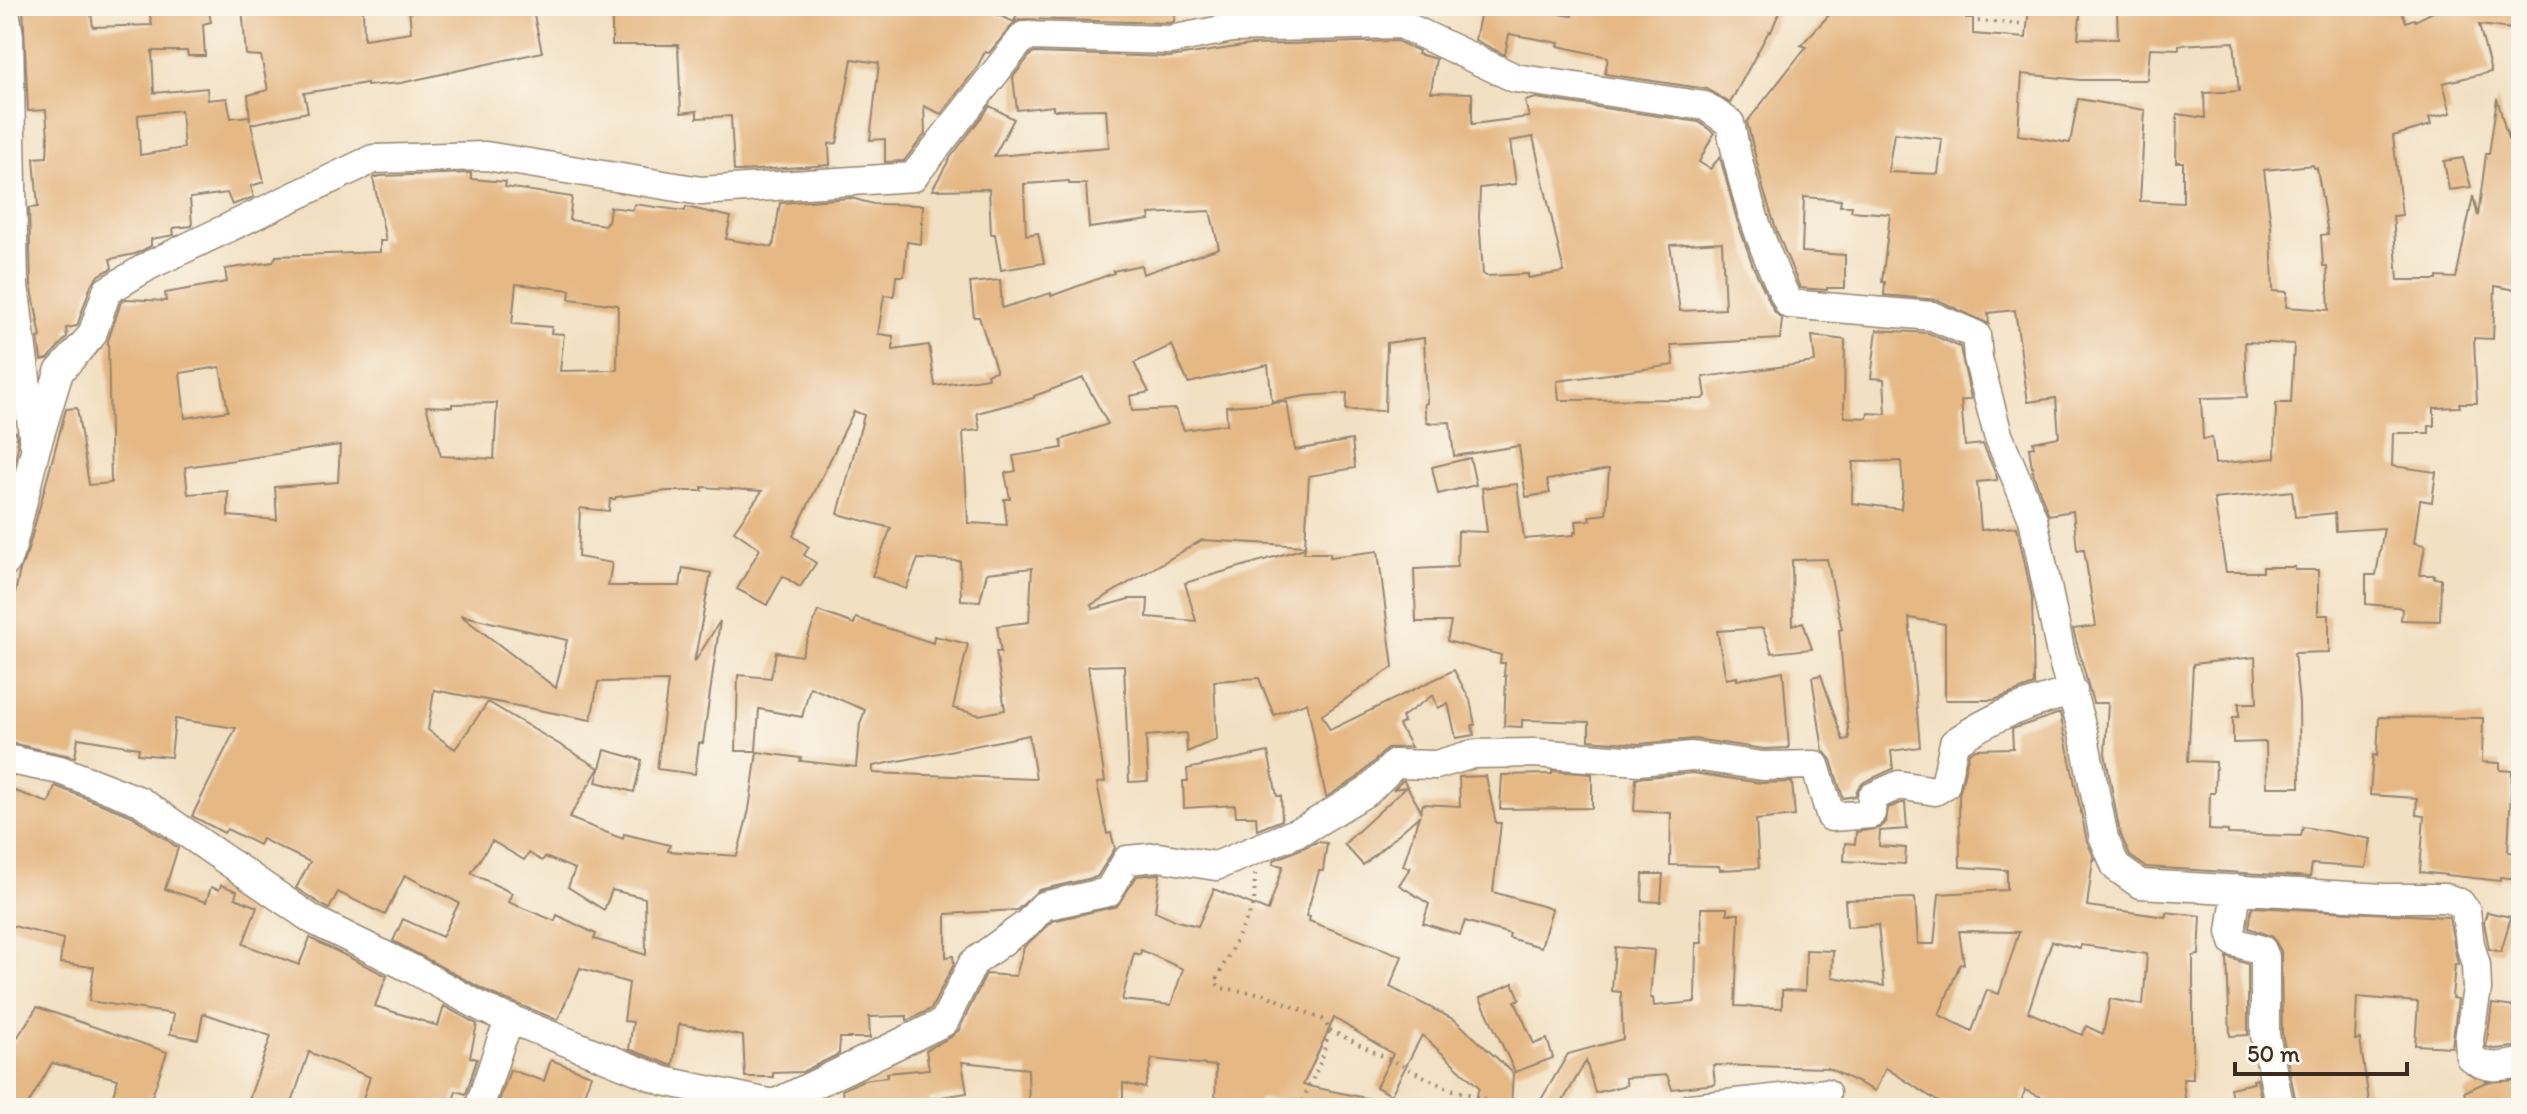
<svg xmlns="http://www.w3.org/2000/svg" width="2527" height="1114" font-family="Itim,sans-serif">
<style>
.building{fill:#e5b884;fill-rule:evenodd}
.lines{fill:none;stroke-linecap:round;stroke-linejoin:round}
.minor-casing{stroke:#968570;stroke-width:31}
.path{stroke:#968570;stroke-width:4;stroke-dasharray:2 6;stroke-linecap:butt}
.minor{stroke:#fff;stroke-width:28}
</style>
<rect width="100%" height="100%" fill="#fbf7ec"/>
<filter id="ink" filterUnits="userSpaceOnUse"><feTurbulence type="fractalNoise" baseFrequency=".0125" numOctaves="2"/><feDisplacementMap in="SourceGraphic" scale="16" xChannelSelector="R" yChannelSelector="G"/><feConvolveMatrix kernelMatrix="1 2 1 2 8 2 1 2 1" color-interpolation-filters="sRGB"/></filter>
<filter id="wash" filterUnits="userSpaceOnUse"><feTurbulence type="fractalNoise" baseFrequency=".006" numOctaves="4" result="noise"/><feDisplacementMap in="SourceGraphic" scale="32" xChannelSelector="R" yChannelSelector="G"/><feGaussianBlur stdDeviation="1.8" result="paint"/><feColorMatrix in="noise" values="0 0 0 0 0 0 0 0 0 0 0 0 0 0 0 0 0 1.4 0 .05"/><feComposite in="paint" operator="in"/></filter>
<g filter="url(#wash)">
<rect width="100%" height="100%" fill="#f2e0c3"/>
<g id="blocks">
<path class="building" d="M23,6H90L93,27L152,25L148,6H208L211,22L203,24L205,56H188L187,51H152L154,93L207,88L208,100L227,98L231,118L249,116L250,121L248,95L268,90L261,56L246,55L242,6H363L364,39L411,32L409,6H532L542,52L401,83L367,86V83L304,93L308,112L251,124L264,182L251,186L254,197L232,205L227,193L190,198L192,226L173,228L174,235L151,239V246L135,254L110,259L112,268L98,276L91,285L77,326L66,328L67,337L48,359L41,360L38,338L41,337L31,284L29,208L38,207L34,158L47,157L48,138L46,110L28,111ZM181,110L184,148L140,155L138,115Z
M612,6H978L1014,22L1020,6H1176L1174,22L1169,23L1024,19L1016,21L989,53L985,52L976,69L941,114L924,106L925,134L904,161L885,162V139L870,140L879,63L852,59L837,143L829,144L830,165L742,171H734L731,116L697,118V111L681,113L678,45H612Z
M1482,6H1534L1533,9L1572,16L1574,6H1769L1780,10L1771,32L1769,31L1730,103L1707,89L1605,74L1608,57L1558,46L1559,43L1509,34L1505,55L1475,40Z
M1836,6H1966V18H1973V34L2026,38L2029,6H2081L2078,38L2118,39L2117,12L2139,11L2138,6H2174V9L2268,6V16L2314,6H2399L2406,22L2414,19L2415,21L2445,6H2521V30L2479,25L2491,72L2443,83L2451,113L2429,118L2431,125L2393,136L2402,215L2393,216L2398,280H2437V277L2456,278L2473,196L2478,216L2486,154H2489L2497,98L2508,139L2509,131L2521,132V291L2495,286L2493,339L2474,338L2477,403H2459L2460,407L2434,408V426H2429V433H2393L2392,466L2436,472L2432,502L2420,500L2414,543L2425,545L2420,575H2434V578L2441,579L2440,621L2401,620L2402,609L2398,607L2366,604V575H2376L2384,528L2336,531L2335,513L2295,517L2292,491L2214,499L2226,572H2263V567H2295V570H2318V615H2329V652L2294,653L2299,703L2300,787H2267L2266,742L2233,743V717H2239V703H2257L2255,657L2193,664L2188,761L2216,762L2215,793H2210L2209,830L2228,831V834L2301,836L2303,827L2371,839L2366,868L2312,864L2310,877L2146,867L2130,856L2120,833L2105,753L2108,703H2093L2073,629L2096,626L2084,549L2077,550L2073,511L2049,515L2033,474L2029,448L2034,447L2033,442L2059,437L2056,398L2028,402L2015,310L1988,313L1989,324L1938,300L1884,295L1885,282H1882L1890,214L1851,211L1852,206H1840L1841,200L1804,197L1802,252L1845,255V288H1827V290L1800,288L1777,232L1763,188L1747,122L1806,47L1801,45L1830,14H1837ZM2234,42L2239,91L2204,93L2205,118L2177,114L2176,162H2183V203L2140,201L2145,110L2078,99L2070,143L2018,135L2022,74L2081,80H2147L2150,48L2179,49V45ZM1894,133L1942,139L1938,174L1888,172ZM2313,165L2314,168H2317L2328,234L2321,235L2323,266H2327L2329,310L2286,307L2287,292L2273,291L2271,225L2264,170ZM2245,342L2294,344L2291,403H2276L2275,458L2215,464L2212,438L2203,439L2201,398L2247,397Z
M1397,41L1419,51L1418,54L1436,59L1431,92L1472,93V124L1529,117L1525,101L1536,98L1699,122L1714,133L1699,162L1710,169L1720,157L1737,220L1753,266L1774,311L1782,319L1780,339L1671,345L1674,365L1557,381L1559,400L1702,399L1706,396L1703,377L1815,362L1812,336L1845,340L1844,412L1845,417L1867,418L1868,413L1886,414L1884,379L1871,378L1877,330L1928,333L1960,347L1971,399L1961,401L1965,446L1983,444L1997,477V480L1977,482L1981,530L2017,527L2032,597L2034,685L1994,700H1945V624L1909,618L1920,747L1891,751L1893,769L1864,782L1858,788L1855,796L1843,798L1831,760L1823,750L1812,677L1821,675L1843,740L1849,739L1839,630L1842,629L1827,559L1792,560L1793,625L1803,622L1812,649L1772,653L1763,628L1717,631L1726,679L1737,677V680L1783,671L1789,748L1764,749L1694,739L1639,744L1589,740V722L1522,720V727L1504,726L1506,676H1504L1505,663H1500L1501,655L1447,641L1451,622H1416L1414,569L1457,567L1458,531L1487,532L1482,488L1517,484L1524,539L1574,535V532H1577L1576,521L1590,520L1589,516L1606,514L1609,469L1547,480L1550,493L1526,497L1519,446L1454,456L1450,422L1427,423L1424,404L1427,403L1424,338L1387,343L1385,411L1346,410L1347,393L1305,396L1272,402L1268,365L1188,383L1172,345L1134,363L1149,392L1130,396L1132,411L1175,409L1184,430L1227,424L1226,406L1287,402L1295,450L1352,440L1355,468L1309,476L1305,546L1202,540L1091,605L1093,609L1129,599H1148L1147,617L1196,621L1185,583L1305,548L1304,553H1330V557L1378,551L1393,667L1322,715L1330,730L1454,670L1470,700L1475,725H1472L1474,735L1456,738L1448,703L1438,708L1433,695L1402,717L1404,722L1399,725L1411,747L1388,748L1357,778L1326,797L1307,702L1274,715L1259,678L1214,681L1217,739L1187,752L1186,733L1146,736L1148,781L1129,782L1124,665L1088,666L1105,782L1097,783L1107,834L1111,833L1115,848L1097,877L1039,890L1017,910L946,914V957L953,956L954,964L931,1009L907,1021V1016L869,1017L870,1038H840L839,1054L802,1072L773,1073V1077H745L743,1036L679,1024L673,1066L629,1049L633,1022L624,1021L629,983L580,968L558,1020L492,994L393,941L403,919L442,937L459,903L405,875L385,915L338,892L329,909L322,905L296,888L310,862L262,839L259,845L227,829L224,833L192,816L236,728L175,719L171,757L138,754L139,748L78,738L75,757L6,742V635L20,570L28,550L66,409L77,408L89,485L111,483L108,341L121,302L126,299L166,301L165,293L227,282L225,269L273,262L276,256L380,252V241H386L373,178L380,176L471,173V179L506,182L505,187L572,197L569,220L605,225L606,222H608L610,207L633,210L634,204L685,211L686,207L731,217L726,239L773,247L780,203L851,198L873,204L923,205L921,244L907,242L904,276H896L894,296L884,295L878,334L893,336V350L929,345L935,386L988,378L987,374L996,371V369L979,317H974L970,283L1000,280L1002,308L1051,293V296L1114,273L1113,271L1141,265L1143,274L1219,248L1210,211L1149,214L1150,220L1089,228L1086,184H1069V181L1024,184L1026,235L1038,233L1044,263L1001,270L995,234H991L989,189L932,190L950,158L990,106L1014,119L994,156L1109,147L1106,109L1053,110V106L1017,110L1013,77L1032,53L1170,57L1250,45ZM1533,137L1564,272L1528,278V274L1486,276L1483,274L1479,217L1480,188L1516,184L1510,141ZM1722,242L1725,309L1680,311L1670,245ZM516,284L570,290L569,299L618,305L617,370L560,371L564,334L551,333L552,327L512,324ZM220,367L228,411L185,418L180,373ZM1083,378L1108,424L1061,440L1063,448L1013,456L1016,471L1005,473L1010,499H1004L1007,525L968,523L963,432L980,430L977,413L1034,398V396ZM497,403L494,459L441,456L426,406L452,407V404ZM854,411L864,415L838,514L891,528L872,576L906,589L918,559L960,561L961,600L980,601L987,573L1032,568L1029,622L997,626L1001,652L996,651L1005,710L979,715L953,708L968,644L934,636L933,643L856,618L854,624L818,611L801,656L776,652L771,678L738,675L736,751H756L759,709L802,717L810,687L865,710L860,724L856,767L800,761L801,758L757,752L749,810L737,856L668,851L670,845L624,834L623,839L569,818L599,768L488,702L455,749L428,730L434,690L591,720L598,682L668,681L657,769L695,774L699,743H703L720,621L694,663L711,573L683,568L680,586H608L612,563L578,557L580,508L609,511L610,499H615L616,497L667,491H702V487L762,491L734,531L760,549L737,589L767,605L783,576L800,587L816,563L804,555L809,547L793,536ZM340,445L338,482L275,487L277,520L228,516V491L188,494L185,467ZM1901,461L1903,487L1901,509L1852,503L1853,462ZM460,615L567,640L556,688ZM1029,735L1036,779L873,773V766ZM492,841L524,860L529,853L542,861L545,857L575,869L568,887L604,910L612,890L645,898L646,955L594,939L596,934L557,915L555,921L508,902L512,893L471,873Z
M2463,158L2471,187L2449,190L2444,161Z
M6,431L16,432L18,447L14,467L6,466Z
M1470,458L1476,485L1438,494L1432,467Z
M2060,713L2087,841L2095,860H2093L2087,906L2166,917V912L2201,916L2199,955L2193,956V1079H2183L2186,1108H2067L2025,1090L2019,1108H1948L1886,1068L1875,1091L1828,1068L1713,1065L1715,1084L1672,1089L1667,1075L1625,1078L1627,1085L1595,1093L1586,1061L1559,1108H1536L1568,1054L1623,1039L1621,992L1612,991L1615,947L1654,950L1650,998H1653L1654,1006L1695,1002L1696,943H1702L1701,908H1727V914H1739L1735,1006L1782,1008V990L1805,991L1806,950L1833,951L1832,977L1884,986L1878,925L1847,927L1845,900L1915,898L1918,944H1934L1939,894L2007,890V870L1960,867L1959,795L1969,753L1976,749L2013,748L2012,729ZM1959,931L2019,932L1999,994L1987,990L1972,1031L1939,1015L1960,964H1964ZM2052,941L2080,948L2081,945L2147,954L2143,1005L2110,999L2103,1034L2086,1026L2082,1035L2028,1012Z
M2379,717L2483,718L2482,762L2500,763V770L2512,771L2508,852L2521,853V879L2500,877V881L2420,872L2424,816L2416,815L2417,798L2370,795L2373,755L2377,756Z
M605,750L642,760L634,792L596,782Z
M1268,752L1277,796H1281L1282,820L1257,830L1256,816H1236L1235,805L1184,808L1183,781H1188L1187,769Z
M1552,771L1592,774V808L1500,809L1502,775L1552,774Z
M1692,773L1761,783L1792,782L1795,816L1756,820L1759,868L1720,870L1719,866L1670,865L1671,813L1634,811L1636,778Z
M1486,776L1496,823H1501L1493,892L1552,909L1541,947L1509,938L1510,934L1465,921L1460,935L1423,923L1429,904L1399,885L1410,868L1403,866L1419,816L1363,865L1344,844L1406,787L1394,789L1402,781H1404L1421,811L1423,804L1460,806L1459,777Z
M55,786L132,816L178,848L165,889L206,902L211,887L219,890L221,885L237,891L235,898L257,907L243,944L299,965L310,938L387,976L375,1006L438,1026L444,1006L477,1024L470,1057L477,1059L466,1094L456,1091L451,1108H360L370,1077L309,1052L290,1108H246L271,1036L203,1013L198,1039L170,1034L174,1014L89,1001L94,967L60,963L63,939L6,924V788L49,803Z
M1901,803H1905L1907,829L1880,831L1879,846L1906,848L1905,864L1844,861L1845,843L1855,844L1856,832L1880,828L1886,822L1888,808Z
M1317,842L1327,843L1323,871H1319L1306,916L1310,917L1309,921L1402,956L1390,987L1455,1020L1513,1073L1511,1108H1474L1479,1087L1422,1035L1391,1095L1376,1087L1393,1054L1334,1018L1303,1085L1375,1100L1374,1108H1307L1308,1101L1259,1099V1108H1215L1216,1066L1152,1059L1145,1088L1123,1083V1108H1029L1028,1069L962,1062L967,1093L928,1099L929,1105L844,1108L842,1090L863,1080L887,1077V1073L929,1069L926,1050L951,1037L959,1030L986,974L1016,976L1024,947L1052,921L1117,906L1137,876L1158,874H1160L1155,911L1177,921L1198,926L1214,889L1268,911L1283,866L1273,864L1274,860ZM1141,950L1183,969L1171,1005L1122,1000L1134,953L1140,955Z
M1643,874H1663L1661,902L1642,901Z
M2252,907L2449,917L2458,965L2455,964L2452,998L2458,999L2452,1047L2415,1045L2418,1002L2357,997L2355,1040L2360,1039L2370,1108H2297L2282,1033L2281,951L2273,937L2249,928Z
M2487,912L2511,917L2501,952L2489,949L2484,922Z
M2227,957L2248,964V1035L2230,1036Z
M1513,983L1520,999L1515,1001L1534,1044L1547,1039L1553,1058L1515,1072L1480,998Z
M2492,1004L2516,1007L2514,1021H2518L2515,1047L2495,1049L2486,1047Z
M37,1007L167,1052L148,1108H109L118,1079L52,1063L26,1108H6V1055Z
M551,1060L591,1075L579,1108H509L498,1104L510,1070L544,1081Z
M2257,1079L2263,1108H2234L2230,1088L2254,1083L2253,1080Z
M2521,1080V1108H2469L2464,1092L2486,1082Z"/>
</g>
</g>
<g filter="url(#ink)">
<use href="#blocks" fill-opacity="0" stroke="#968570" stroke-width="2"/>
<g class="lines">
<defs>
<path id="minor" d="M6,17L9,36L14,285L34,442
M6,562L12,546L35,451L59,372L92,335L107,291L150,265L373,159L486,156L701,191L913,177L1024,36L1170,40L1232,28L1401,24L1515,78L1705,106L1730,123C1742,186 1760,246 1789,304L1932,316L1976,335L1978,358L1998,435L2033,519L2061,654L2083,732L2104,838L2116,867L2140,884L2384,898H2446L2460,903L2466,911L2470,944L2476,965L2477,989L2469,1039L2470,1057C2487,1070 2500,1067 2521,1063
M6,759L60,770L140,801L313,920L412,969L485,1009L664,1081L774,1104L944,1022L973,963L1028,923L1043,906L1108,892L1127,860L1158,857L1216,866L1305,829L1368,791L1395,764L1436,765L1473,754L1535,753L1639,761L1692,756L1763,766L1815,765L1831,817L1871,814L1872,797L1899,785L1935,791L1945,785L1954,743C1995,714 2026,705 2073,691
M2237,889L2231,932L2234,942L2262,950L2265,957V1035L2280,1108
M479,1108L501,1041L511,1019
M1691,1108L1826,1093"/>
</defs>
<use href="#minor" class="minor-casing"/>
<path class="path" d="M1975,6L1977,21L2022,24
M1255,874L1254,905L1215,982L1221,988L1264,994L1324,1020L1329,1029L1322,1059L1299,1108
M1330,1030L1447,1088L1515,1108"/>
<use href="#minor" class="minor"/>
</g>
</g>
<rect width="2527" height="1114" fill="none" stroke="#fbf7ec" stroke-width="32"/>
<path d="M2235 1062v12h172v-12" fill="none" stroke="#3b2a1e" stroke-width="4"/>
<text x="2247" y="1062" font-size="24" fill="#3b2a1e" stroke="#fbf7ec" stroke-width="6" paint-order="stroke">50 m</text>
</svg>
